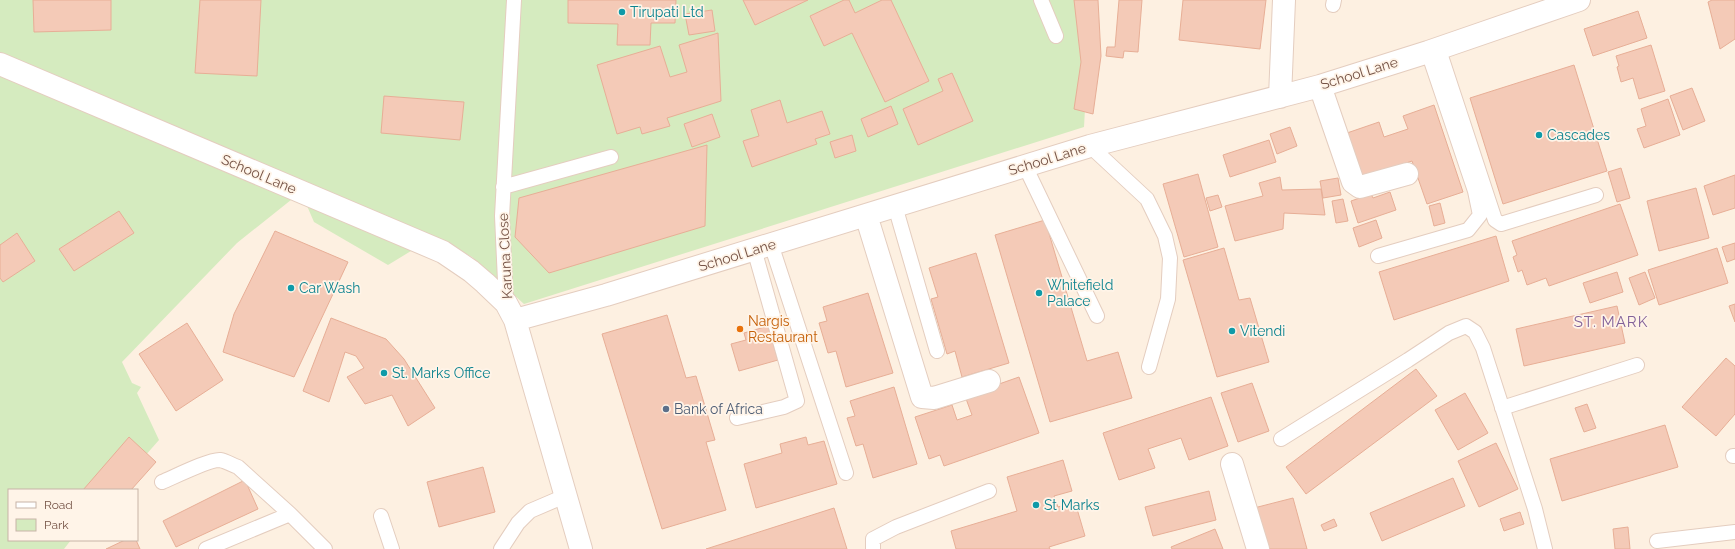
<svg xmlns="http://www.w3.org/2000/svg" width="1735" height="549" font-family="Raleway,sans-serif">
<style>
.green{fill:#d5ebbf}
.building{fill:#f4cab7;stroke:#e7ae96}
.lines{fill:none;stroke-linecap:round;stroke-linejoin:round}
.lane-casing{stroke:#e4cdbf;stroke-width:16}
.street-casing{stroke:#e4cdbf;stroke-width:24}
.lane{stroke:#fff;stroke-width:14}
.street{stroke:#fff;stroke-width:22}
.culture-dot{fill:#0f9aa8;stroke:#fff4e8;stroke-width:1.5}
.food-dot{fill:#e8710a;stroke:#fff4e8;stroke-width:1.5}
.service-dot{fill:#5c6f8a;stroke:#fff4e8;stroke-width:1.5}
.labels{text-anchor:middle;stroke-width:3.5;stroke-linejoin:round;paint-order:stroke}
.culture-label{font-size:14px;fill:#0d838f;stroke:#fff4e8;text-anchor:start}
.street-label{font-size:14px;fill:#755346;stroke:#fff4e8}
.food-label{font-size:14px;fill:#c56008;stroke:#fff4e8;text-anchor:start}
.service-label{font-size:14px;fill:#4e5e75;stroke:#fff4e8;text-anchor:start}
.neighbourhood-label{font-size:15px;letter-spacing:1px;fill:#826199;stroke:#fff4e8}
</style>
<rect width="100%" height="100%" fill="#fdf0e1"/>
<path class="green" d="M0,0H1091L1084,127L524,304L472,257L434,237L388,265L314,222L301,192L237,243L122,362L132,383L141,387L137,393L159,440L115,490H9V540H71L64,549H0Z"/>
<path class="building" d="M33,0H111V30L34,32Z
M200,0H261L257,76L195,73Z
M568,0H676L675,23H651L650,45H617L618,24L568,23Z
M743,0H808L755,25Z
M844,0H849L855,13L882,0H891L929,81L885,102L852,33L824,46L810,16Z
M1074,0H1098L1101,56L1093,114L1074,109L1081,62Z
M1119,0H1142L1138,52L1124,51L1123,58L1106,56L1107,47H1115Z
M1183,0H1266L1260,49L1179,40Z
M1712,0H1735V39L1720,49L1708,2Z
M712,10L715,31L689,35L685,14Z
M1638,11L1647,38L1593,56L1584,29Z
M718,33L721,101L667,118L670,126L642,134L640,127L617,134L597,65L660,46L670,77L687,72L679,45Z
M1651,45L1665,91L1639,99L1633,78L1621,82L1617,67L1619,66L1616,56Z
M1574,65L1607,171L1503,204L1470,98Z
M952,73L973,121L918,145L903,109L943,91L938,79Z
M1692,88L1705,121L1683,130L1670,96Z
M384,96L464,102L460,140L381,133Z
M1668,99L1680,135L1644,148L1637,129L1646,126L1641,109Z
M780,100L787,123L822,111L830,134L815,139L817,144L752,167L743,141L759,136L751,110Z
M1434,105L1463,192L1427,204L1412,161L1362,178L1347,133L1379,122L1384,137L1408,129L1403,116Z
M891,106L898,124L868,137L861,119Z
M712,114L720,137L692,147L684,124Z
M1290,127L1297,146L1277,154L1270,134Z
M852,135L856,151L835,158L830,142Z
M1269,140L1276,162L1230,177L1223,155Z
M707,145L705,226L549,273L515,237L519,198Z
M1621,168L1630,198L1617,202L1608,172Z
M1198,174L1218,247L1184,257L1163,184Z
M1735,175V208L1713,215L1704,186Z
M1280,177L1282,190L1321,189L1325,215L1284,213L1283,229L1235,241L1225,206L1263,196L1259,183Z
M1338,178L1341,195L1323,198L1320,181Z
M1696,188L1709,238L1659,251L1647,201Z
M1390,192L1396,210L1358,223L1351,201L1371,194L1373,198Z
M1218,195L1222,207L1210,211L1206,198Z
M1343,199L1348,221L1336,223L1332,201Z
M1440,203L1445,223L1434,226L1429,206Z
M1620,204L1638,255L1549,286L1546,278L1527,285L1522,270L1518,272L1513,257L1517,255L1512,241Z
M119,211L134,233L74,271L59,249Z
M1045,220L1087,361L1118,352L1132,398L1050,422L995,235Z
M1376,220L1382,238L1359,247L1353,228Z
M275,231L348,262L294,377L223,352L234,314Z
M17,233L35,261L3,282L0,278V245Z
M1496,236L1509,281L1394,320L1379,272Z
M1735,243V259L1727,262L1722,247Z
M1224,248L1239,300L1250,298L1269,362L1217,377L1183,260Z
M1717,248L1728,283L1659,305L1648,270Z
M976,253L1009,363L962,377L955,351L947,354L931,299L938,297L929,268Z
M1617,272L1623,292L1590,303L1583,283Z
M1645,272L1655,298L1639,305L1629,278Z
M868,293L893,373L846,387L836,351L828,353L819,323L827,321L823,307Z
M1735,304V322L1729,306Z
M1617,306L1625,343L1524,366L1516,329Z
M667,315L686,378L696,376L715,440L706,442L726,510L662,529L602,334Z
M331,318L386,339L404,359L435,408L408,426L392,395L365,404L347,377L364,368L356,356L345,352L329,402L303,391Z
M187,323L223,380L176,411L139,354Z
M768,326L778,360L739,371L731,344L746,340L744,333Z
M1726,358L1735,366V414L1716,436L1682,407Z
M1416,369L1437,396L1306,494L1286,467Z
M1019,377L1039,433L944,466L940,455L929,459L915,417L952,405L957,420L972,415L965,396Z
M1252,383L1269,431L1238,442L1221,393Z
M894,387L917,464L873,478L863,444L856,446L847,418L855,416L850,401Z
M1465,393L1488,433L1458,450L1435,410Z
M1211,397L1228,446L1189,460L1181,438L1148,449L1155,468L1119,480L1103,433Z
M1587,404L1596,428L1584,432L1575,408Z
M1665,425L1678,467L1562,501L1550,459Z
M129,437L156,462L131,490H83Z
M806,437L808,445L824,441L837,484L756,508L744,464L782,453L780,444Z
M1496,443L1518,489L1479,507L1458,461Z
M1063,460L1072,491L1054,496L1058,507L1075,502L1085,536L1049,547L1050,549H956L951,531L1017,511L1007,477Z
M483,467L495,512L439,527L427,482Z
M1453,478L1465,506L1382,541L1370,513Z
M245,480L258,509L176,547L163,521Z
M1209,491L1216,520L1153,536L1145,507Z
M1293,498L1307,549H1265L1254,508Z
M834,508L847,549H706Z
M1520,512L1524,524L1504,531L1500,519Z
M1334,519L1337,526L1324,531L1321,525Z
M1628,527L1630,549H1615L1613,529Z
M1215,529L1223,549H1172L1171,547Z
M125,540H136L140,549H106Z"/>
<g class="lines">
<defs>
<path id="lane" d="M1041,0L1056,36
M1333,5L1334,0
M1438,47L1495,220L1501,224L1596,195
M1090,146L1147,199L1165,236L1170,258L1168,299L1149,367
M1025,166L1097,316
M503,187L611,157
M895,206L937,351
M771,244L846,473
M1378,256L1468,230L1480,215L1475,191L1428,52
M506,303L502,216L514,0
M1502,408L1637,365
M737,418L784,407L797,401L754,249
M1281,439L1408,360L1449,333L1466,326L1475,332L1483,348L1535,509L1545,549
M1733,456H1735
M162,482C174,477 210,459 220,460C226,461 232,465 238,467L290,514L325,549
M381,516L392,549
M1657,541L1735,532
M206,549L290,514
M501,549L518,523L530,511L565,496
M873,549V539L896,527L989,491"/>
<path id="street" d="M0,64L443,252L471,271L485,283L506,303L515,320L581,549
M1320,86L1353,182L1360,187L1407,174
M1280,97L1284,0
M866,215L922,397L934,398L989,381
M515,320L606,295L1090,146L1320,86L1428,52L1579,0
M1232,464L1258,549"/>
</defs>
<use href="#lane" class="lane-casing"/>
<use href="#street" class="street-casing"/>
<use href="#lane" class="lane"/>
<use href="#street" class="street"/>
</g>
<g class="culture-dot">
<circle cx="622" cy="12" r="4"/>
<circle cx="1539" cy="135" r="4"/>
<circle cx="291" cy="288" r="4"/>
<circle cx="1039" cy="293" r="4"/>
<circle cx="1232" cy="331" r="4"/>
<circle cx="384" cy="373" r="4"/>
<circle cx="1036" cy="505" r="4"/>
</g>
<circle class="food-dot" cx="740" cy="329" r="4"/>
<circle class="service-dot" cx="666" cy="409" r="4"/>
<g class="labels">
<g class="culture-label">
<text x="630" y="17">Tirupati Ltd</text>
<text x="1547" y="140">Cascades</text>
<text x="1047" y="290">Whitefield<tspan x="1047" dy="16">Palace</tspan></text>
<text x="299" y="293">Car Wash</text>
<text x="1240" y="336">Vitendi</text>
<text x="392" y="378">St. Marks Office</text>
<text x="1044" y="510">St Marks</text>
</g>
<g class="street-label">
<text transform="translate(1359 73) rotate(-17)" y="5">School Lane</text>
<text transform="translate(1047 159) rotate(-17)" y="5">School Lane</text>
<text transform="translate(259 174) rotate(23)" y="5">School Lane</text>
<text transform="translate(737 255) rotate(-17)" y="5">School Lane</text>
<text transform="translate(505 256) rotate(-93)" y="5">Karuna Close</text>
</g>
<g class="food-label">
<text x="748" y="326">Nargis<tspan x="748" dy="16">Restaurant</tspan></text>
</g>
<g class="service-label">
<text x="674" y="414">Bank of Africa</text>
</g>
<g class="neighbourhood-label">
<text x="1611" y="327">ST. MARK</text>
</g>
</g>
<rect x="8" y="489" width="130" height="52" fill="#fff4e8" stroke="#c8b4a7"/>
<rect x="16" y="502" width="20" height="6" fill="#ffffff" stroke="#c8b4a7"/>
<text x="44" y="509" font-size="12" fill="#755346">Road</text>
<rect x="16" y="519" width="20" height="12" fill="#d5ebbf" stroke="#c8b4a7"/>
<text x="44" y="529" font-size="12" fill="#755346">Park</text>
</svg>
